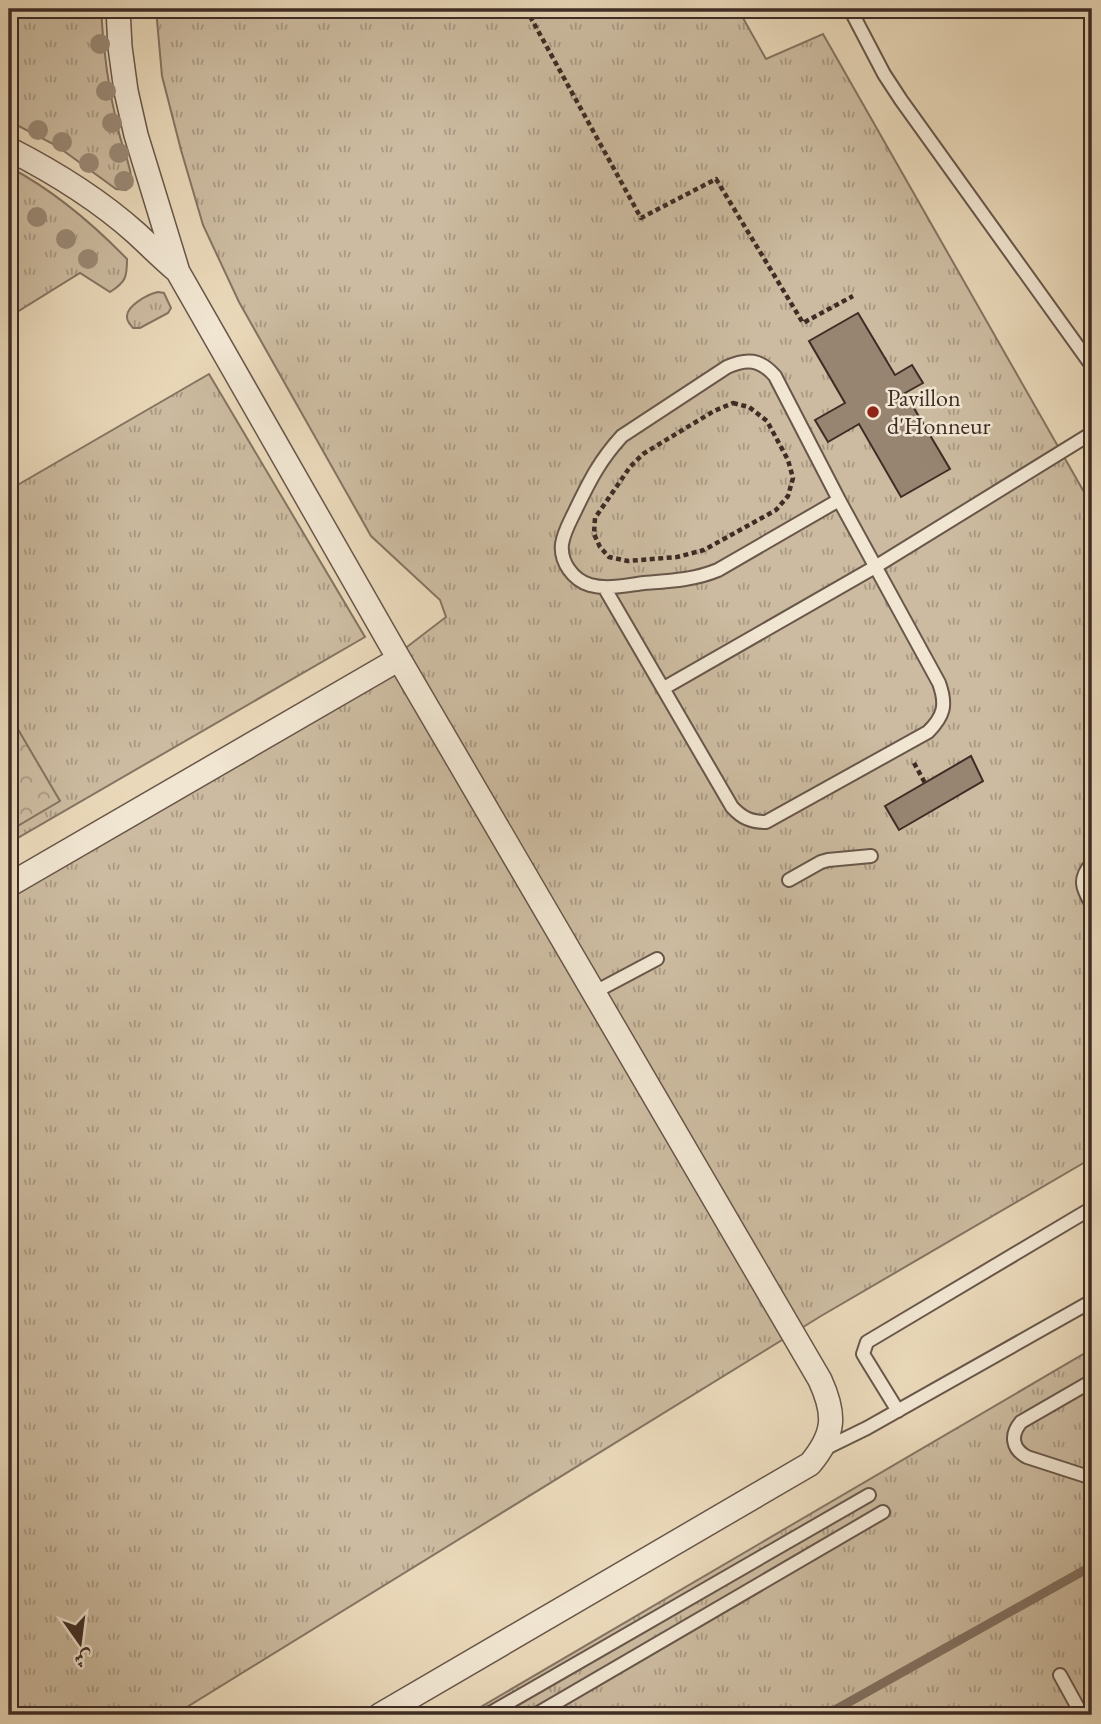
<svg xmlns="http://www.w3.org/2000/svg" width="1101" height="1724" font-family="'EB Garamond',Amiri,serif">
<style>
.grass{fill:url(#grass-tufts);stroke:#857462;stroke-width:2}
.forest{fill:url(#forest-crowns);stroke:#857462;stroke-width:2}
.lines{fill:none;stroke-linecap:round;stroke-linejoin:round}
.stream{stroke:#827060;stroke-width:9}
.building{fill:#978572;stroke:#3e2c25;stroke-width:2}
.service-casing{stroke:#69574a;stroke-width:16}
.minor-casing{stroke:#69574a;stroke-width:26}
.path{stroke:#3e2c25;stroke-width:4.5;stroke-dasharray:5 3.5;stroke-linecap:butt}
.service{stroke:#f1e6d2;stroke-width:12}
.minor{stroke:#f1e6d2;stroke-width:23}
.tree{fill:#9a8975}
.poi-dot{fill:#8f2418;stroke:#f1e6d2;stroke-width:2.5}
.labels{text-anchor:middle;stroke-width:5;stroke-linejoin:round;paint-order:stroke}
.poi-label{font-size:24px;fill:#3e2c25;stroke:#f1e6d2;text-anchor:start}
</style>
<defs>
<pattern id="grass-tufts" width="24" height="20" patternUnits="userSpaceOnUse" patternTransform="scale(1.75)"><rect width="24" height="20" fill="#ccbba0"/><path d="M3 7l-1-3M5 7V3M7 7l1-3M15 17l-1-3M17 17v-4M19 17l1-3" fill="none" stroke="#a79882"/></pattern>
<pattern id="forest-crowns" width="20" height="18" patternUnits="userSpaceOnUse" patternTransform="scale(1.75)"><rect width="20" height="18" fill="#ccbba0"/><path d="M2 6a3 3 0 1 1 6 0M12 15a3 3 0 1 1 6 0" fill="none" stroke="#a79882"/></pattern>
</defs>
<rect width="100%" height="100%" fill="#e9d8b9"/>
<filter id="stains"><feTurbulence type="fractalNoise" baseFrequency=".00286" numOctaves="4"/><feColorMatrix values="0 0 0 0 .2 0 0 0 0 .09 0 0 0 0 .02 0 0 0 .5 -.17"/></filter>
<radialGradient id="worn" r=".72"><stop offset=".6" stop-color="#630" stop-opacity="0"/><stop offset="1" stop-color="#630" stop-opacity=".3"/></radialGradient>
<path class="grass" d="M9,9H101C103,51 109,92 119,133C123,150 132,167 132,185L126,190L116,189L57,146L9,121Z
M156,9H738L766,59L823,34L1092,506V1158L821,1316L174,1715H9V885L373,673L446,617L440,600L371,536L239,302L203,225L181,150L162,76Z
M9,167C53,190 93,224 127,259C127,277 126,282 110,292L80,273L9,317Z
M158,292L164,293L171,308L168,313L140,328H133C130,324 127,322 127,317C126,306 148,294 158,292Z
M209,374L365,637L9,843V831L59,801L9,714V490Z
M1092,1349V1715H467Z"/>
<path class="forest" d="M9,714L60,801L9,831Z"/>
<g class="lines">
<path class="stream" d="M826,1715L1092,1566"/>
</g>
<path class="building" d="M858,313L895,375L912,365L923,383L905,393L950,469L901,497L859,424L828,442L815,420L845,403L809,341Z
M971,756L983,781L899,830L885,806Z"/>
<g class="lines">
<defs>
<path id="service" d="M850,9L884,74L901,100L1092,366
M604,587L732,807C742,818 751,822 766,822L928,732C944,716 947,705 939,683L839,500L775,376C760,359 747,358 727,367L622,436C600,460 590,480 576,509C571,520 564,531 562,544C560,562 573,580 590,585C607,590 628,585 644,583C670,581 694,580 718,570L839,500
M664,688L875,567L1092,433
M1092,863C1078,879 1082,888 1092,905
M789,880L821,862L828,860L871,856
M593,993L657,959
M1092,1381L1021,1422C1010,1435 1012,1449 1027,1457L1092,1478
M898,1411L866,1359L863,1354L867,1342L1092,1208
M822,1450L867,1428L1092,1301
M1060,1675L1082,1715
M487,1715L869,1495
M535,1715L883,1512"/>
<path id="minor" d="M118,9L120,47L126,91L136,135L178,272L399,659L820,1380C836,1415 835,1434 810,1464L380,1715
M9,149C54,172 98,199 136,233C149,245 162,258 176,270
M9,885L399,659"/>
</defs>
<use href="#service" class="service-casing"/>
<use href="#minor" class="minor-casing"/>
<path class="path" d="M526,9L641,218L716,179L803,323L853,296
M733,403L749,407L767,421L788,460L793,478L788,496L776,510L704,550L677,557L628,561L609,557L600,547L594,534L595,518L630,467L643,454L656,446L714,411Z
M914,763L925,783"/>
<use href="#service" class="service"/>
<use href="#minor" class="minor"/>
</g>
<g class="tree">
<circle cx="100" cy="44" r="10"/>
<circle cx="106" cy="91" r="10"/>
<circle cx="112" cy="123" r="10"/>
<circle cx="38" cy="130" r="10"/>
<circle cx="62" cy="142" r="10"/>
<circle cx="119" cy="153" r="10"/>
<circle cx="89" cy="163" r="10"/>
<circle cx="124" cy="181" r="10"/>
<circle cx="37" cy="217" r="10"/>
<circle cx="66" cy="239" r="10"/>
<circle cx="88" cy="259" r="10"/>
</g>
<circle class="poi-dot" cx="873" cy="412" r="7"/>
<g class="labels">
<g class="poi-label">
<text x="887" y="406">Pavillon<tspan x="887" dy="28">d'Honneur</tspan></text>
</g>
</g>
<rect width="1101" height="1724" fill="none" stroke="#e9d8b9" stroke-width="35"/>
<rect x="10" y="10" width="1080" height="1703" fill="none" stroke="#3e2c25" stroke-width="3.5"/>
<rect x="18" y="18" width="1066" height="1689" fill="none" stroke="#3e2c25" stroke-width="2"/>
<g transform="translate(80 1643) rotate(166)" stroke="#f1e6d2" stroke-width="5" paint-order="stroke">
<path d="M0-5L12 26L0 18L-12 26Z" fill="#3e2c25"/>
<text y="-10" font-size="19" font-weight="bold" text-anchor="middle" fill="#3e2c25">ش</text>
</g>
<rect width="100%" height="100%" filter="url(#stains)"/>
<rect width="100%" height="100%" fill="url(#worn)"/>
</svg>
